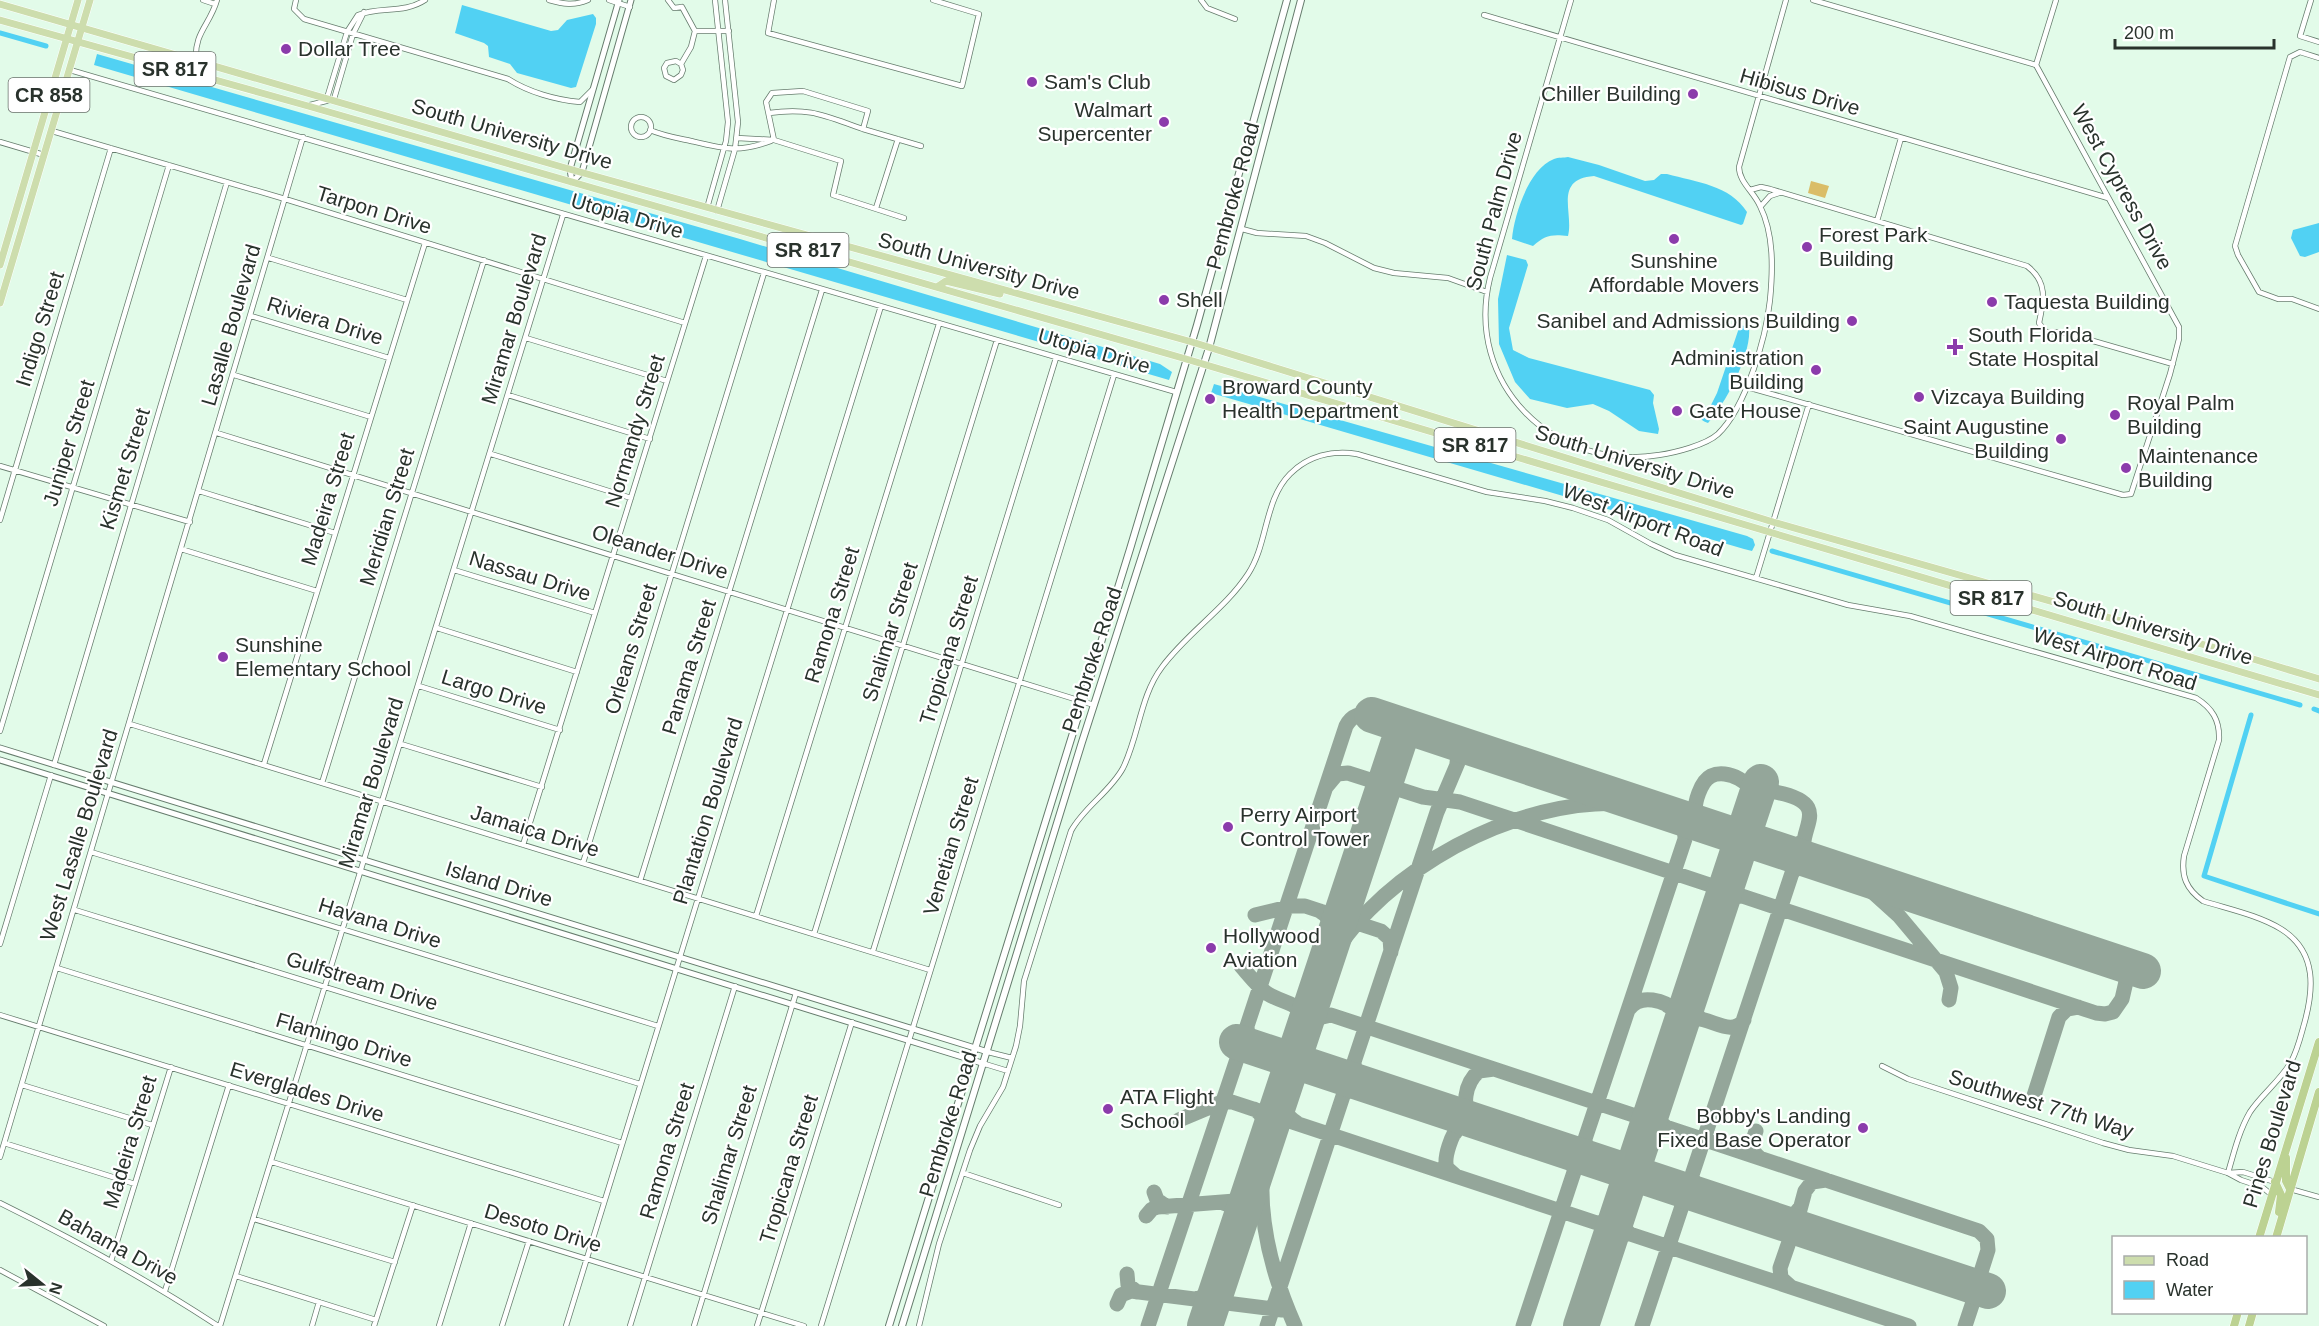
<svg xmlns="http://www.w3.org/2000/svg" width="2319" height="1326" font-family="Arial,sans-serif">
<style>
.green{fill:#dabd68}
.water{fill:#51d1f3}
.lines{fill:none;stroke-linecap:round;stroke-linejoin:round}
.canal{stroke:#51d1f3;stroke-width:5}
.taxiway{stroke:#94a69a;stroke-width:15}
.runway{stroke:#94a69a;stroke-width:36}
.minor-casing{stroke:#667c6d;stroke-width:6}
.tertiary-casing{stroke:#667c6d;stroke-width:7}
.secondary-casing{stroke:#667c6d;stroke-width:8}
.primary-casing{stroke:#fff;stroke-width:8}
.trunk-casing{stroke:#fff;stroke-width:9}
.minor{stroke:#fff;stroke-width:4.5}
.tertiary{stroke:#fff;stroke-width:5}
.secondary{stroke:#fff;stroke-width:6}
.primary{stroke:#cdddad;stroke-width:7}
.trunk{stroke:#bcd292;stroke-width:8}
.poi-dot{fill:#8b3bab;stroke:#fff;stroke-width:2}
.labels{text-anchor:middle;stroke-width:4.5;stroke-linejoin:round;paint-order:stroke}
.shield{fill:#fff;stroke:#69706b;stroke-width:1.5}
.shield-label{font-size:20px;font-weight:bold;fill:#29322c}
.poi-label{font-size:21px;fill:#29322c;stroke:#fff;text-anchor:start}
.street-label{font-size:21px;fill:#29322c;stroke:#fff}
</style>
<rect width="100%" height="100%" fill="#e2fbe9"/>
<path class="green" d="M1811,181L1829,186L1825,198L1808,193Z"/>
<path class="water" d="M462,5L551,31L558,30L567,20L593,14L596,18V24L576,87L571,88L517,73L510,64L489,57L488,46L484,43L455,33Z
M97,54L740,239L1160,364L1172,372L1169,380L94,65Z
M1568,157L1599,165L1645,181L1654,180L1661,174H1667C1696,182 1730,185 1747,212L1743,224L1741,225L1594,176C1553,179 1574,213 1568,236C1552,234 1545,235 1533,246L1512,239C1514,215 1529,168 1554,159C1558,157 1564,158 1568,157Z
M2319,223V252L2305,257L2300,256L2291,238L2293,230Z
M1507,255L1526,260L1528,265L1509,328L1513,350L1529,358L1650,390L1654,395L1653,403L1659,429L1658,434L1639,431L1609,411L1593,404L1567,408L1530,399L1515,382L1499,344L1498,299Z
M1740,325L1749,327C1752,354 1726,403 1708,423C1701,421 1696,416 1700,408L1711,405L1717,393Z
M1214,384L1747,536L1753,539L1755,545L1752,551L1744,549L1211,393Z"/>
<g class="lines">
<path class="canal" d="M0,33L46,46
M1772,551L2300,705
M2314,709L2319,711
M2251,715L2204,876L2319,914"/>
<path class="taxiway" d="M1441,738L1456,747L1458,754L1457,763
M1327,786L1337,774L1348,773L1423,797L1460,802L1710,885L1719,894L1720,905L1728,897L1742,896L2096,1013L2105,1014L2113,1012L2122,999L2128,973L2123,967L2113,961
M1755,801C1760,794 1766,790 1775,792C1845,805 1782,838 1813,861
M1674,815L1684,824L1685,838
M1705,826C1701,823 1698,820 1696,815C1693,804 1701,781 1711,776C1727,768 1755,783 1755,801
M1783,852L1796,849L1804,839
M1823,865L1868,888L1899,916L1946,972L1951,988L1949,1000
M1320,911C1333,919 1334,930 1332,944
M1255,915L1292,906H1305L1381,931L1390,939L1391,952
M1241,966C1249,975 1258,987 1268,994C1288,1006 1305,1000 1303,1032L1314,1019L1331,1015L1633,1115H1644L1653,1108L1657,1120L1666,1127L1979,1231L1987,1239L1988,1250L1981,1272L1972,1286L1973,1302L1965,1326
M1322,976C1366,882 1493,810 1595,804C1615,802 1635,805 1655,809
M1668,1006L1679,1005L1689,999L1693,1012L1701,1019
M1629,1009C1640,993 1665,1000 1677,1012L1680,1027
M1680,1027C1698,1002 1728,1043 1744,1020
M1256,1048L1248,1040L1247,1026L1346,726C1352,715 1360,713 1372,715
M1362,1083L1355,1074L1354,1062L1437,812L1459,760L1465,753L1473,749
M1283,1091C1282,1105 1284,1115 1297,1123
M2032,1102L2059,1017L2067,1009L2078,1007
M1254,1109C1278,1123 1262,1155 1262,1177C1260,1229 1274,1279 1295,1326
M1446,1111L1455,1121V1133
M1179,1120L1222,1102H1232L1597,1223L1608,1222L1618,1215L1622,1227L1630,1234L1909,1326
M1474,1120C1460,1108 1465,1083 1479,1071L1494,1069
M1756,1131C1752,1142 1749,1150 1760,1158
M1644,1135L1655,1126L1666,1127
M1585,1139L1586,1151L1593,1160
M1566,1151L1578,1148L1585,1139L1686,836L1694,828L1705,826
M1456,1176L1447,1168C1443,1158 1452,1133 1460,1125C1464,1121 1469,1121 1474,1120
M1672,1186L1684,1184L1692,1175
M1154,1192L1157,1200L1167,1207
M1703,1196L1694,1188L1692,1175L1792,873L1799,865L1813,861
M1223,1203C1235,1206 1240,1214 1238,1227
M1146,1216L1152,1209L1158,1207L1235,1201L1244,1195L1253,1183
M1779,1221L1790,1220L1799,1209
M1807,1231L1798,1217L1805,1191L1812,1182L1826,1180
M1609,1243L1617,1234H1630
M1127,1274L1128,1285L1137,1292
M1790,1286L1781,1278L1780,1268L1790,1239L1796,1233L1807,1231
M1197,1299L1212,1293L1222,1276
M1117,1304L1121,1295L1131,1291L1282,1310
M1148,1326L1237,1059L1246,1049L1256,1048
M1267,1326L1343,1096L1350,1087L1362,1083
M1523,1326L1574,1172V1162L1566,1151
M1642,1326L1682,1206L1690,1198L1703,1196"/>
<path class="runway" d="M1372,715L2143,971
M1237,1042L1988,1291
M1205,1326L1404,726
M1581,1326L1761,782"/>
<defs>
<path id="minor" d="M203,0L215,4
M296,0L294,9L304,19L508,79C528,92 556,100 580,102L592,90
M549,0C563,4 574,6 588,0
M609,0L630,7
M668,0L674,8L682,7
M774,0L768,33L962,86L979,14L933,0
M1201,0L1207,8L1235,19
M1571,0L1490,278C1464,384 1554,472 1659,455C1674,453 1706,445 1718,434C1746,407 1766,338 1770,300C1773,269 1774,234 1760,206C1754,192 1739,182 1739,167L1786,0
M1813,0L2036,65
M2311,0L2300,36L2319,42
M1484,15L2108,198
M695,31H729
M2319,58L2300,52L2290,57L2235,246L2238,255L2259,292L2278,299H2292L2319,309
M196,61C194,32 210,25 217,0
M681,64L676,61L667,63L664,68L666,76L674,80L681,75L683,70L681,64L691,47L695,31L682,7
M2036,65L2056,0
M70,70L1176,392
M327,98L347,32L358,15C380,6 404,14 425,0
M310,105L334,99L353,34L364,12
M769,113C810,107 825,116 863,129
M631 127a10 10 0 1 1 20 0a10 10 0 1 1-20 0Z
M650,130C664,136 677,138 691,141C724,149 738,153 771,141
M52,131L285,199L685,323
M737,138L774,140L841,161L833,195L904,218
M774,140L766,102L772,93L803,91L868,111L863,129L921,146
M0,142L44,155
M1750,190L1761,187L1770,189L2027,266C2048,282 2044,300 2039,323L2046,332H2062L2173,364
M1761,206L1770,196L1779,193
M707,208L726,141L728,122L715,0
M876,208L898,139
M717,211L735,149L738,122L725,0
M1877,221L1901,138
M1242,229L1257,233L1306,236L1325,243L1374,268L1394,273L1448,278L1487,292
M269,258L407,300
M251,316L389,358
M526,338L667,381
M234,375L371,417
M1747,387L2123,495L2131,494L2170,374L2179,339V327L2036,65
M508,395L650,439
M217,433L1094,705
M491,454L631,498
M0,466L190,522
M199,491L335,533
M0,520L111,148
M181,549L317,591
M454,570L595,613
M1756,578L1809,404
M437,628L577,672
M419,686L560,730
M130,724L930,970
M0,731L169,165
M401,744L542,787
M264,764L425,243
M54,765L227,182
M322,783L484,260
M523,845L706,256
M91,852L658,1026
M583,863L764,273
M640,881L822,290
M75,910L640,1084
M756,916L939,324
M814,934L997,340
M0,944L51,775
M873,951L1056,358
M57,968L622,1143
M0,1015L604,1201
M988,1052L1012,1058
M985,1064L1008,1071
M1882,1066L1908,1079L2103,1143L2129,1150L2173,1156L2228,1173L2241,1180L2262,1187L2272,1195
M22,1085L152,1125
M4,1143L135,1184
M0,1157L303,137
M272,1162L804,1326
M963,1173L1059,1205
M2228,1173L2243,1172L2275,1182
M2290,1189L2319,1197
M0,1203C75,1240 148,1280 218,1326
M254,1219L395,1262
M111,1261L171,1067
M0,1270L104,1326
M236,1276L376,1320
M165,1291L229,1085
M220,1326L563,215
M312,1326L319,1302
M374,1326L413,1205
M439,1326L471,1223
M502,1326L529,1241
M566,1326L881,306
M630,1326L735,986
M694,1326L796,993
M757,1326L852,1022
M821,1326L1114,375
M919,1326L939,1244L970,1150L980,1126L1003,1087L1016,1046L1020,1026L1024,981L1071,831C1084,807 1110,792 1123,768C1139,736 1140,696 1162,667C1187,633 1225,609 1248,574C1268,544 1264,500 1290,474C1308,456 1332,450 1357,454L1487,492L1545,501L1573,508L1608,520L1651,544L1675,555L1848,605L1910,616L2196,698C2212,708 2220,720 2219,740L2184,856C2181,876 2186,889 2203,901C2228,909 2258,915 2281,929C2318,952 2314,991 2303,1028C2300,1039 2297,1051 2291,1062C2280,1081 2262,1094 2250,1112C2239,1131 2234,1152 2228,1173"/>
<path id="tertiary" d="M572,182L582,172L631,0
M572,182L570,169L619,0
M0,748L988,1052
M0,760L985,1064"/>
<path id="secondary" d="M889,1326L1130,549L1197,325L1287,0
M902,1326L1082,742L1209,348L1301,0"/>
<path id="primary" d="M0,4L562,167L1192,342L1773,522L2240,655L2319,679
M0,20L308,106L1186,359L2319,695
M0,265L78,0
M937,287L946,281L1000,294
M0,303L90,0"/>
<path id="trunk" d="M2286,1158V1181L2290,1189
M2275,1182L2281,1195L2279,1212
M2259,1238L2319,1042
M2276,1238L2319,1092
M2234,1326L2238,1312
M2249,1326L2253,1312"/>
</defs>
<use href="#minor" class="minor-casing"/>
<use href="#tertiary" class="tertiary-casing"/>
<use href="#secondary" class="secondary-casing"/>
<use href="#primary" class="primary-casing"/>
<use href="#trunk" class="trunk-casing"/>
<use href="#minor" class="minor"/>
<use href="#tertiary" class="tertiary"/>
<use href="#secondary" class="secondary"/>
<use href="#primary" class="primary"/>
<use href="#trunk" class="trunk"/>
</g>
<g class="poi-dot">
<circle cx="286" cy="49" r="6"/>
<circle cx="1032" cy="82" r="6"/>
<circle cx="1693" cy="94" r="6"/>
<circle cx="1164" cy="122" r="6"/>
<circle cx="1674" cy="239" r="6"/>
<circle cx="1807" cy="247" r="6"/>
<circle cx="1164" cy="300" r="6"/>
<circle cx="1992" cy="302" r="6"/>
<circle cx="1852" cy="321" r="6"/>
<path d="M1952 338h6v6h6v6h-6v6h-6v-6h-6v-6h6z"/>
<circle cx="1816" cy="370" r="6"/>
<circle cx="1919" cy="397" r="6"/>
<circle cx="1210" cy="399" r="6"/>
<circle cx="1677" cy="411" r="6"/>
<circle cx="2115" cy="415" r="6"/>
<circle cx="2061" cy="439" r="6"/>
<circle cx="2126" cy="468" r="6"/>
<circle cx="223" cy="657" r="6"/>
<circle cx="1228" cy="827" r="6"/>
<circle cx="1211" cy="948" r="6"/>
<circle cx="1108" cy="1109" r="6"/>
<circle cx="1863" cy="1128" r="6"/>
</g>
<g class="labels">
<g class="shield">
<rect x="134.5" y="52" width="81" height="34" rx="4.5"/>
<rect x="8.5" y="78" width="81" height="34" rx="4.5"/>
<rect x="767.5" y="233" width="81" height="34" rx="4.5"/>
<rect x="1434.5" y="428" width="81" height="34" rx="4.5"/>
<rect x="1950.5" y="581" width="81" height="34" rx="4.5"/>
</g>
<g class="shield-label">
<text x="175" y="76">SR 817</text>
<text x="49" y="102">CR 858</text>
<text x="808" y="257">SR 817</text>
<text x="1475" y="452">SR 817</text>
<text x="1991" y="605">SR 817</text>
</g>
<g class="poi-label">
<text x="298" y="56">Dollar Tree</text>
<text x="1044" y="89">Sam's Club</text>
<text x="1681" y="101" text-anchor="end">Chiller Building</text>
<text x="1152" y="117" text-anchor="end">Walmart<tspan x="1152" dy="24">Supercenter</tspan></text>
<text x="1819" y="242">Forest Park<tspan x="1819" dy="24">Building</tspan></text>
<text x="1674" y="268" text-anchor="middle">Sunshine<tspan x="1674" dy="24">Affordable Movers</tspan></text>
<text x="1176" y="307">Shell</text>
<text x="2004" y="309">Taquesta Building</text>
<text x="1840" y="328" text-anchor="end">Sanibel and Admissions Building</text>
<text x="1968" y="342">South Florida<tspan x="1968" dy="24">State Hospital</tspan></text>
<text x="1804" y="365" text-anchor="end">Administration<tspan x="1804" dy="24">Building</tspan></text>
<text x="1222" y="394">Broward County<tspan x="1222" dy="24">Health Department</tspan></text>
<text x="1931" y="404">Vizcaya Building</text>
<text x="2127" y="410">Royal Palm<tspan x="2127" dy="24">Building</tspan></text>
<text x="1689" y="418">Gate House</text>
<text x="2049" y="434" text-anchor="end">Saint Augustine<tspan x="2049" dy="24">Building</tspan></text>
<text x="2138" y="463">Maintenance<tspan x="2138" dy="24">Building</tspan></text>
<text x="235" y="652">Sunshine<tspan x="235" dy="24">Elementary School</tspan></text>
<text x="1240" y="822">Perry Airport<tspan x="1240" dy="24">Control Tower</tspan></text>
<text x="1223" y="943">Hollywood<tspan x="1223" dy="24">Aviation</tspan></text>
<text x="1120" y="1104">ATA Flight<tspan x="1120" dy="24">School</tspan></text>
<text x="1851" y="1123" text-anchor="end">Bobby's Landing<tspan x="1851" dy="24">Fixed Base Operator</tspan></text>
</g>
<g class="street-label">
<text transform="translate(1800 92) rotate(16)" y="7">Hibisus Drive</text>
<text transform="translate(512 134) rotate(16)" y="7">South University Drive</text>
<text transform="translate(2122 187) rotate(61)" y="7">West Cypress Drive</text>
<text transform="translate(1233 196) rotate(-75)" y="7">Pembroke Road</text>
<text transform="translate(374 210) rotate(17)" y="7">Tarpon Drive</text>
<text transform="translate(1494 211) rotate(-75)" y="7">South Palm Drive</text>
<text transform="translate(627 216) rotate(16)" y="7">Utopia Drive</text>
<text transform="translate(979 266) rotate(15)" y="7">South University Drive</text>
<text transform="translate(514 319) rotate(-73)" y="7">Miramar Boulevard</text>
<text transform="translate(325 321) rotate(17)" y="7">Riviera Drive</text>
<text transform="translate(231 325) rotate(-74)" y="7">Lasalle Boulevard</text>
<text transform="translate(40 329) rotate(-73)" y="7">Indigo Street</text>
<text transform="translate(1094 351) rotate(16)" y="7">Utopia Drive</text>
<text transform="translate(635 431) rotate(-73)" y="7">Normandy Street</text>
<text transform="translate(69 443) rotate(-73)" y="7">Juniper Street</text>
<text transform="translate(1635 462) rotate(17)" y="7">South University Drive</text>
<text transform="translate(125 469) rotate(-73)" y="7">Kismet Street</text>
<text transform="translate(328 499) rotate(-73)" y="7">Madeira Street</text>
<text transform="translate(387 517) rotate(-73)" y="7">Meridian Street</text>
<text transform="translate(1643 520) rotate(21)" y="7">West Airport Road</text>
<text transform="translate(660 552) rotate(17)" y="7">Oleander Drive</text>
<text transform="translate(530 576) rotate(17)" y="7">Nassau Drive</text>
<text transform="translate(832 615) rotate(-73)" y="7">Ramona Street</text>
<text transform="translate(2153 628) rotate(17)" y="7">South University Drive</text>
<text transform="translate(890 632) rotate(-73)" y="7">Shalimar Street</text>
<text transform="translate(631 649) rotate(-73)" y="7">Orleans Street</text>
<text transform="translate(949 650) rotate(-73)" y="7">Tropicana Street</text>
<text transform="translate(2115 659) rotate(17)" y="7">West Airport Road</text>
<text transform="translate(1092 660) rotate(-72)" y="7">Pembroke Road</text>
<text transform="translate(689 667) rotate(-73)" y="7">Panama Street</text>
<text transform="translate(494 692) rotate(17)" y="7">Largo Drive</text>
<text transform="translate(371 783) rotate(-73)" y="7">Miramar Boulevard</text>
<text transform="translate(708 811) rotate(-73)" y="7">Plantation Boulevard</text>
<text transform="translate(535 831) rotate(17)" y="7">Jamaica Drive</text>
<text transform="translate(79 835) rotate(-73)" y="7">West Lasalle Boulevard</text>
<text transform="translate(951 846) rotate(-73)" y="7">Venetian Street</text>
<text transform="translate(499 884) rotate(17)" y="7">Island Drive</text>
<text transform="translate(380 923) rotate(17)" y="7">Havana Drive</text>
<text transform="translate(362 981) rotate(17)" y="7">Gulfstream Drive</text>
<text transform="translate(344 1040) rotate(17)" y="7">Flamingo Drive</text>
<text transform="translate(307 1092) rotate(17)" y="7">Everglades Drive</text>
<text transform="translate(2041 1104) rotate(17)" y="7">Southwest 77th Way</text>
<text transform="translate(948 1124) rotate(-73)" y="7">Pembroke Road</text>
<text transform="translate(2272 1134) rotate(-73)" y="7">Pines Boulevard</text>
<text transform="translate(130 1142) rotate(-73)" y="7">Madeira Street</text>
<text transform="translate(667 1151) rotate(-73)" y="7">Ramona Street</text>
<text transform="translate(729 1155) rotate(-73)" y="7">Shalimar Street</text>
<text transform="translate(789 1169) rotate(-73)" y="7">Tropicana Street</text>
<text transform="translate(543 1228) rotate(17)" y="7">Desoto Drive</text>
<text transform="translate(118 1247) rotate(29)" y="7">Bahama Drive</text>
</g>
</g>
<rect x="2112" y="1236" width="195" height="78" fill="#ffffff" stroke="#a9adab" stroke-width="1.5"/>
<rect x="2124" y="1256" width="30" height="9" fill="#cdddad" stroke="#a9adab" stroke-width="1.5"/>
<text x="2166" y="1266" font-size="18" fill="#29322c">Road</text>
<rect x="2124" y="1281" width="30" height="18" fill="#51d1f3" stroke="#a9adab" stroke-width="1.5"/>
<text x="2166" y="1296" font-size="18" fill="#29322c">Water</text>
<g transform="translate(42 1284) rotate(108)" stroke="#ffffff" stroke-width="4.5" paint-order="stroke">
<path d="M0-4.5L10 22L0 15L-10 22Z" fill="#29322c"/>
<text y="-9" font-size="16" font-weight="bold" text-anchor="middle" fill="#29322c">N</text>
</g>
<path d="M2115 39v9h159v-9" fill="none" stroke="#29322c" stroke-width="3"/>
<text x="2124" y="39" font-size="18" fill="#29322c" stroke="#ffffff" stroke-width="4.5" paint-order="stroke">200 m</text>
</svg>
